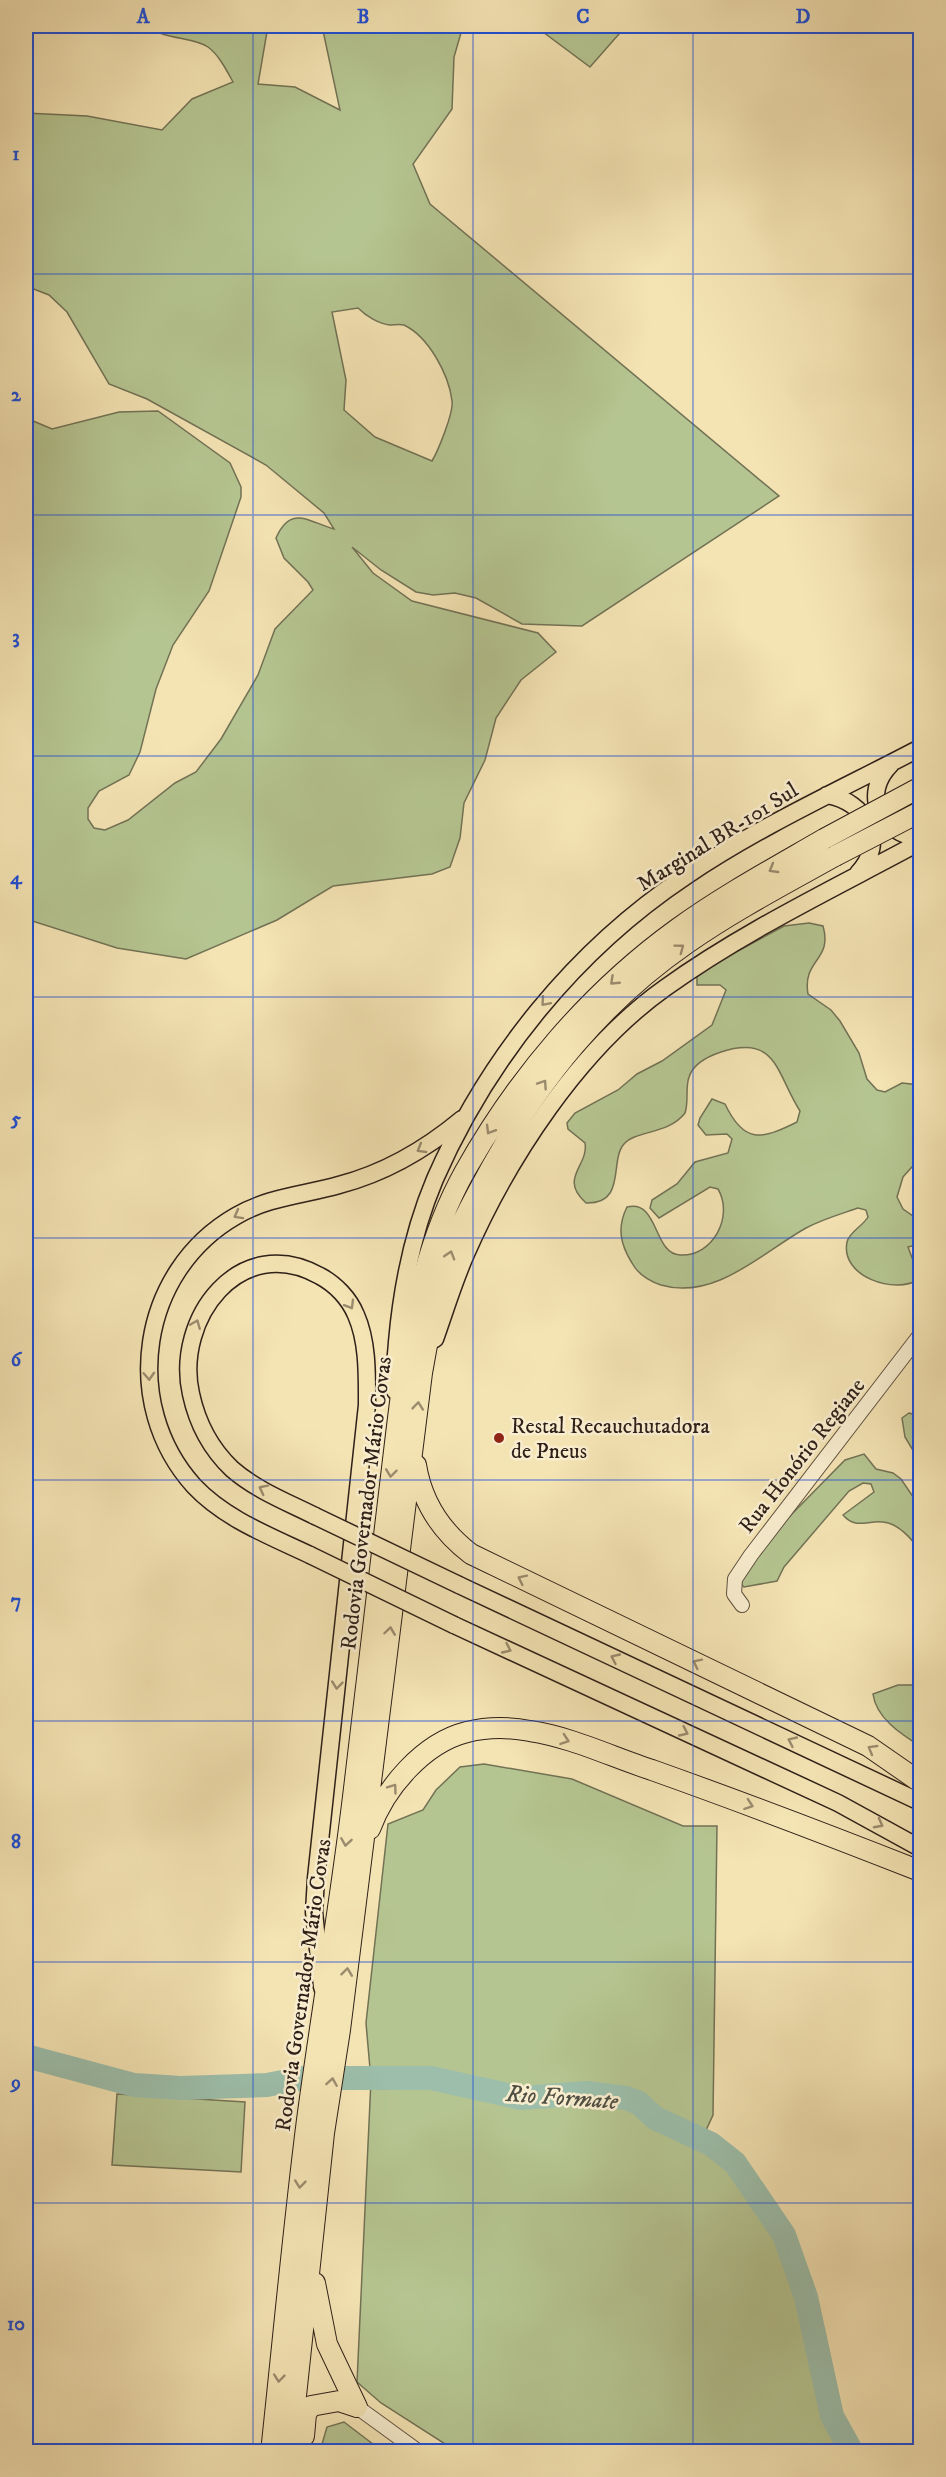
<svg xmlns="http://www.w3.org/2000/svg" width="946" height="2477" font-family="'IM FELL DW Pica',serif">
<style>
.green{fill:#b5c591;stroke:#727255;stroke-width:1.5;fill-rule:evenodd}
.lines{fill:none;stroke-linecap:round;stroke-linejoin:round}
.river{stroke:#9cbeaa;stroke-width:24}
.minor-casing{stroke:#605140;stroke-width:16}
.major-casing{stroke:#2f2019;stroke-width:19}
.highway-casing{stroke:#2f2019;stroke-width:22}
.minor{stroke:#f8edce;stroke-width:14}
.major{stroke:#f4e3b3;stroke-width:16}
.highway{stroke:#f4e3b3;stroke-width:20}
.major-bridge-casing{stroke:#2f2019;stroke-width:19;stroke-linecap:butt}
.highway-bridge-casing{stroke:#2f2019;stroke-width:22;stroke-linecap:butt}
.major-bridge{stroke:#f4e3b3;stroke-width:16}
.highway-bridge{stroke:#f4e3b3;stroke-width:20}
.oneway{stroke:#9b8b6e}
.grid{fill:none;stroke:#1d4ed8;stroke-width:1.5;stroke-opacity:0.55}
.poi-dot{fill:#8f2418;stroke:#f8edce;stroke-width:2}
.labels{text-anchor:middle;stroke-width:5;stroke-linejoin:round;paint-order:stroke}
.street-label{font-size:22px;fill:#2f2019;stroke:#f8edce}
.poi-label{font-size:22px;fill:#2f2019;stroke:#f8edce;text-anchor:start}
.water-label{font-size:24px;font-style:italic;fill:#504f44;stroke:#f8edce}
.neatline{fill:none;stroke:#1d4ed8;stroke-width:2}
.grid-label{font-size:20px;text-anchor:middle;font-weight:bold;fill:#1d4ed8}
</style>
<rect width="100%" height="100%" fill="#f4e3b3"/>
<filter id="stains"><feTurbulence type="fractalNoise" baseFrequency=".00333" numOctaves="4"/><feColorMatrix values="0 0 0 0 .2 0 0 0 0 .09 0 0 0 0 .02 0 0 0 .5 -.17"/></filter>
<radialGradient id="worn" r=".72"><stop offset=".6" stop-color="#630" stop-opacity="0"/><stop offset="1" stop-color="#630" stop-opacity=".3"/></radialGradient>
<path class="green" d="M145,26H268L258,84L295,87L340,110L322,26H463L454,57L452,109L413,164L430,204L779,496L582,626L522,624L476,598L455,593L433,595L416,592L381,570L352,547L373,573L412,601L538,633L556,652L521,680L496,718L485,760L464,803L460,838L450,867L432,874L333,886L277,920L186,959L117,948L26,919V418L52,429L119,412L158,411L230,463L241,487V497L209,591L173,645L156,689L140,752L129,775L99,791L88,808V819L94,828L105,830L128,820L175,783L196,772L221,739L258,675L275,629L313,590L308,582L284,558L276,538C291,504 309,522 334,529L324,513L266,465L147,399L109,384L67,312L49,295L26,286V113L87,116L162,130L192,99L233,82C227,71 219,55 208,47C194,37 166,40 145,26ZM358,308C366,316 379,324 390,325C394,325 400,324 404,325C429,337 449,375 452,401C454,412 438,451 432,461L375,437L344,410L346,380L332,312Z
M535,26H626L590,67Z
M809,923L823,926C833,961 802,959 808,994L831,1010L840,1021L859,1053L867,1079L877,1090L885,1092L902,1083L920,1085V1158L903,1177L897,1197L903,1209L920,1221V1244L908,1247L920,1279C895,1295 840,1277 847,1242C849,1232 863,1226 868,1217L866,1210L858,1208C841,1214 823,1219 806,1228C763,1252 715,1301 661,1285C649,1281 638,1274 632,1263C620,1244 617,1227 627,1207C659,1199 653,1254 680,1255C713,1257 734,1216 718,1189L710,1187L659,1218L650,1208L652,1200L677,1184L695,1162L728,1153L732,1139L727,1134L706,1135L698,1125L700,1118L712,1099L725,1104C744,1144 761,1140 797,1122L800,1111C776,1073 777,1034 721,1052C709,1056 693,1064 689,1077C685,1089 689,1101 685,1113C668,1135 636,1130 624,1144C609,1161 627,1204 586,1203C558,1178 589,1166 585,1143L568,1129L567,1123L575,1113L618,1090L637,1074L662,1061L712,1025L726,990L720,985H697V977L708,967L784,926Z
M909,1413L920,1416V1462L905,1437L902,1418Z
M864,1454L876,1469L893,1473L901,1479L920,1507V1551C912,1539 898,1523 883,1522C867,1520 856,1530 843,1515L874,1492L871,1484L863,1483L849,1491L784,1567L777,1581L744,1587L738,1581L787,1519L845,1460Z
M898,1685H920V1746C901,1734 876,1718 873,1694Z
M484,1764L572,1779L683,1826H717L713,2115L702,2139L735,2163L789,2245L806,2297L832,2416L852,2451H456L381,2403L357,2382L371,2080L366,2023L388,1824L423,1810L436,1790L460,1767Z
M117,2094L245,2102L241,2172L112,2165Z
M344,2422L382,2451H320L327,2427Z"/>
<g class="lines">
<path class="river" d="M26,2056L134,2085L181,2088L267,2085L303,2078H431L521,2098L587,2093L626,2098L639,2103L655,2118L711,2144L735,2163L784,2235L806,2297L832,2416L852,2452"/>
<defs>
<path id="minor" d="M742,1605L734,1594L735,1579L751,1555L920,1335
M357,2407L419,2452"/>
<path id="major" d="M891,764C860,795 881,834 920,838
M827,795C866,801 888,842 858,873
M435,1339C445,1311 454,1281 466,1254C508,1158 579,1049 665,988C744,931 835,888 920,842
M395,1391C393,1375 396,1358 397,1342C402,1285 413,1231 435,1179C488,1058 575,950 686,876C760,826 842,789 920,748
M315,1516C287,1502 256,1490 232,1469C211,1449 197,1422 191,1394C174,1319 240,1231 320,1276C335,1284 349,1298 356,1315C368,1342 367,1376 367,1405L316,1878L314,1912L322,1987
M310,1555C270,1536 225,1519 194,1486C120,1404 140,1271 236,1216C268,1197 304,1195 339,1185C385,1173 426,1149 462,1119
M459,1585L920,1802
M454,1625L838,1803L920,1848"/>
<path id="highway" d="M416,1465C422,1502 442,1532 471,1554L868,1746L920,1782
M370,1829C385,1788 423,1743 467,1732C487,1727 509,1727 530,1731C571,1737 612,1757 652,1770C742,1802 831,1836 920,1871
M315,2283L327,2344L357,2407
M304,2436L306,2414L311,2406L339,2401L357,2407
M271,2452C283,2341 293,2230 307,2120C322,2007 342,1894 355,1780C367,1682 378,1583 390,1485C403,1378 412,1266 465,1171C518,1077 590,992 677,929C724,895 774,868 824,839
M290,2452L324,2133L340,2030L422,1373C430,1329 437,1283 454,1241C464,1216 478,1192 491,1168C541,1078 601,1003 686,944C733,911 785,884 835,856"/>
</defs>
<use href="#minor" class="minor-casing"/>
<use href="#major" class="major-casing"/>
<use href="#highway" class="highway-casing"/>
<use href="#minor" class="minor"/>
<use href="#major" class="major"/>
<use href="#highway" class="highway"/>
<defs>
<path id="major-bridge" d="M315,1516L459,1585
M310,1555L454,1625"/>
<path id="highway-bridge" d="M824,839L917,789
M835,856L920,812"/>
</defs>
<use href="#major-bridge" class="major-bridge-casing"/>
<use href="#highway-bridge" class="highway-bridge-casing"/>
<use href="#major-bridge" class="major-bridge"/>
<use href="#highway-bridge" class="highway-bridge"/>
</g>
<defs><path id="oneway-chevron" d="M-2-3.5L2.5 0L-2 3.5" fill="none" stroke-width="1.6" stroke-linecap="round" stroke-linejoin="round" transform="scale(1.5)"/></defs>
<g class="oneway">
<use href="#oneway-chevron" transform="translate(773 869) rotate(150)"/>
<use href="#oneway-chevron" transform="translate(680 948) rotate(-37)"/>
<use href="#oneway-chevron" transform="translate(614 981) rotate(137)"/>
<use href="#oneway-chevron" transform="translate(545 1002) rotate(131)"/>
<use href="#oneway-chevron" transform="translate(543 1084) rotate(-56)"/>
<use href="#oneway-chevron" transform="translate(490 1130) rotate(121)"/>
<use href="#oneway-chevron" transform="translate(421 1149) rotate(149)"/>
<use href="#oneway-chevron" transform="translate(238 1215) rotate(151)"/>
<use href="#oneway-chevron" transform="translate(450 1255) rotate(-73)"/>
<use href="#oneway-chevron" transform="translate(350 1305) rotate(59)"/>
<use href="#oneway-chevron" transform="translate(196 1324) rotate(-68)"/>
<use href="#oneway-chevron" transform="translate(149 1376) rotate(87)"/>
<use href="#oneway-chevron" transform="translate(418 1406) rotate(-84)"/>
<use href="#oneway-chevron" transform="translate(391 1473) rotate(97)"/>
<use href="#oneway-chevron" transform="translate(263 1489) rotate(-153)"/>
<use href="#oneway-chevron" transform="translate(522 1579) rotate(-154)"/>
<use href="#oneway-chevron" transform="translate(390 1631) rotate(-82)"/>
<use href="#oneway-chevron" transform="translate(507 1649) rotate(25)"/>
<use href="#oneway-chevron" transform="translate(615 1658) rotate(-155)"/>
<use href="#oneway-chevron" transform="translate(697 1663) rotate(-154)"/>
<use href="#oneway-chevron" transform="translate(337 1685) rotate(96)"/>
<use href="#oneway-chevron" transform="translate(684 1732) rotate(25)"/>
<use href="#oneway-chevron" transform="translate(565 1740) rotate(19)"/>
<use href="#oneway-chevron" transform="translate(792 1741) rotate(-155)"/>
<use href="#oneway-chevron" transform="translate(872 1749) rotate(-150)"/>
<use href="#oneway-chevron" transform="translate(393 1788) rotate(-54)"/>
<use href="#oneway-chevron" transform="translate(749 1805) rotate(19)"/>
<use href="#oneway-chevron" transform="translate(879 1824) rotate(28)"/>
<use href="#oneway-chevron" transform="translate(346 1842) rotate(99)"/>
<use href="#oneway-chevron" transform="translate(347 1972) rotate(-83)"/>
<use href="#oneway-chevron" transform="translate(332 2082) rotate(-81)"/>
<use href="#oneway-chevron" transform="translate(300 2184) rotate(96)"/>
<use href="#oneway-chevron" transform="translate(279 2378) rotate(96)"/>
</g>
<path class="grid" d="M253,26V2452M473,26V2452M693,26V2452M26,274H920M26,515H920M26,756H920M26,997H920M26,1238H920M26,1480H920M26,1721H920M26,1962H920M26,2203H920"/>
<circle class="poi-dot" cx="499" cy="1438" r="6"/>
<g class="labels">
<g class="street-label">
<text transform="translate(717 836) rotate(-32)" y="8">Marginal BR-101 Sul</text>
<text transform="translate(801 1455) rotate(-52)" y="8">Rua Honório Regiane</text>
<text transform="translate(365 1503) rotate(-83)" y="8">Rodovia Governador Mário Covas</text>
<text transform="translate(302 1985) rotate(-82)" y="8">Rodovia Governador Mário Covas</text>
</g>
<g class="poi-label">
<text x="511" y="1433">Restal Recauchutadora<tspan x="511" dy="25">de Pneus</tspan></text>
</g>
<g class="water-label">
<text transform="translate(562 2097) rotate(4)" y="8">Rio Formate</text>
</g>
</g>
<rect width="946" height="2477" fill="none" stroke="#f4e3b3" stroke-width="66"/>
<rect x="33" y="33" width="880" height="2411" class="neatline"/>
<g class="grid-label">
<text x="143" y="23">A</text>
<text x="363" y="23">B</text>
<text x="583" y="23">C</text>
<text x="803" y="23">D</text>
<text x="16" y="160">1</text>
<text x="16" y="401">2</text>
<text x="16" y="643">3</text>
<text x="16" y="884">4</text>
<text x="16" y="1125">5</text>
<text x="16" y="1366">6</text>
<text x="16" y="1607">7</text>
<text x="16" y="1848">8</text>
<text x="16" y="2089">9</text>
<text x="16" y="2330">10</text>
</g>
<rect width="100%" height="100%" filter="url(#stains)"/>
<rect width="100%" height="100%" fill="url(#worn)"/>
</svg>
